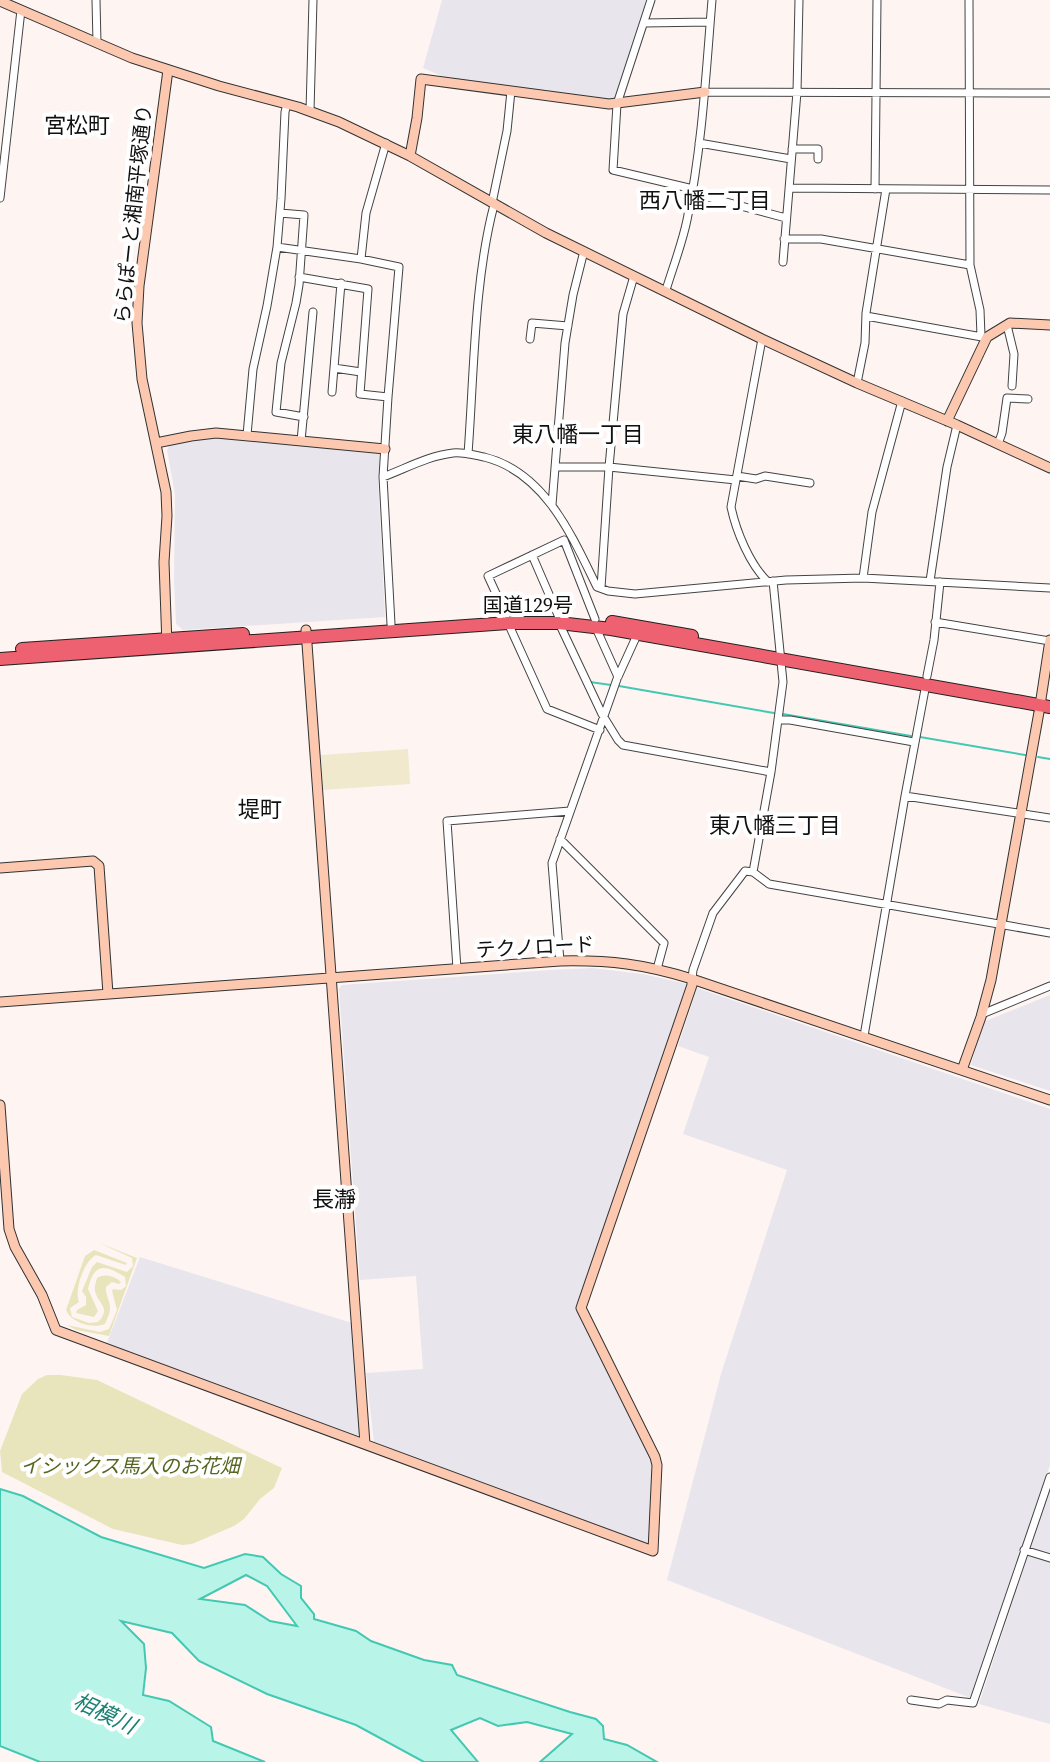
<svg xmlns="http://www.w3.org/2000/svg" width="1050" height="1762" font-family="'Source Serif 4','Noto Sans JP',serif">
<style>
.industrial{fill:#e8e5ed}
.green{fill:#e8e5bd}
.pitch{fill:#f0e9ce}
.water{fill:#b9f4e9;stroke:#43c8b2;stroke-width:2;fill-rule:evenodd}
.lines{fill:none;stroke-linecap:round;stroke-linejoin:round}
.stream{stroke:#43c8b2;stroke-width:2}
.street-casing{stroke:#434343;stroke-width:9}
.secondary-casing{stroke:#323232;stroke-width:11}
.highway-casing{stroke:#212121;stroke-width:14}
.street{stroke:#fff;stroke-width:7}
.secondary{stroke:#fcc9b0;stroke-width:9}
.highway{stroke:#ee6170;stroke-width:12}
.labels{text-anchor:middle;stroke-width:8;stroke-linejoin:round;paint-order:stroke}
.street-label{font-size:20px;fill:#101010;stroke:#fff}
.park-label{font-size:20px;font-style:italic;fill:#566621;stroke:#fff}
.neighbourhood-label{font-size:22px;fill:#101010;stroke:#fff}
.water-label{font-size:22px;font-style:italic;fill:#1a8274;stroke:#fff}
</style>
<rect width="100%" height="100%" fill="#fef5f3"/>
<path class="industrial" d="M442,0H648L616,97L613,99L451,80L423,68Z
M220,438L382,454L378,478L385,617L183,630L176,624L174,581L175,494L167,450L170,444L195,440Z
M592,968L643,974L687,984L577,1310L652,1461V1540L650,1545L374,1442L366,1373L423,1369L416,1276L360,1280L339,989L342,985L550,970Z
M697,988L1050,1109V1465L973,1699L667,1580L721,1374L787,1170L683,1134L709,1057L678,1046Z
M1050,995V1091L971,1065L983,1022Z
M140,1257L352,1323L360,1433L356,1437L106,1345Z
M1050,1487V1555L1029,1549Z
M1028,1555L1050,1562V1724L979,1704Z"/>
<path class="green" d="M97,1242L137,1258L109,1336L76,1330L67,1325L100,1332L109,1329L117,1310L112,1291L113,1289L121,1290L126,1286L125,1277C104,1264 94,1263 88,1289L98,1311L94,1317L76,1313L77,1310L86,1305V1297L82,1291L92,1267L97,1262L127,1272L133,1266L132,1258Z
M94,1250L127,1263L126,1265L96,1255C84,1261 74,1290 79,1302L70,1308L72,1317L89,1323L98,1322C112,1307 98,1305 95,1291C94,1287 96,1282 97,1278C104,1273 115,1276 121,1282L119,1284L112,1282L106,1287C105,1295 110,1300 110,1308C110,1314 107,1319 105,1324C93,1329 71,1323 66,1310L85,1256Z
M47,1375H61L97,1380L282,1468L274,1488L260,1499L244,1519L234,1526L192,1544L182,1545L113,1529L2,1472L0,1451L22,1394L38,1379Z"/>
<path class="pitch" d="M408,749L410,784L323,790L321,755Z"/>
<path class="water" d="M0,1489L23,1496L101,1537L204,1568L245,1554L263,1557L281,1574L301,1586V1598L314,1614V1619L356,1631L371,1641L424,1660L452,1665L457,1675L570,1712L596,1719L603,1726L604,1739L627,1745L657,1762H540L572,1734L527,1722L498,1726L480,1718L451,1730L478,1762H424L356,1725L267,1694L199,1661L172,1633L121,1621L144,1644L146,1668L143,1695L169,1701L211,1727L213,1741L265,1762H40L0,1746ZM246,1575L267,1586L297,1626L270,1621L245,1605L200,1599Z"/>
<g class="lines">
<path class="stream" d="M590,682L611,685
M619,686L774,713
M783,714L911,736
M920,737L1025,755
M1038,757L1050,759"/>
<defs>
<path id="street" d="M96,0L97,43
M651,0L617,104L613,170L693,189
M969,0L970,265L980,310L981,336
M644,23L710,22
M705,92L1050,93
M310,111L313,0
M699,143L791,159
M792,149H818V159
M789,188L1050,190
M875,189L877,0
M692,193L786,218
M0,198L21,10
M492,203L507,131L511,91
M280,213L304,215L299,285L296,303L281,363L276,412L304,417
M784,239H821L970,265
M277,247L361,259L399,267L388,397L383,477L391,624
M361,259L366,213L386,143
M783,262L797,92L799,0
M299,277L368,289L360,394L388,397
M666,290C673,267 682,244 687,220C702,148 706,73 712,0
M866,316L982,337
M1007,325L1014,354L1012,386
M530,339L532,323L568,326
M762,339L731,507C736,531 750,565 768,582
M334,368L361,372
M857,383L865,343L866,313L886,189
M332,392L341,283
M247,435L253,369L267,306L277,247L281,199L285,112L287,104
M301,441L313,312
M998,444L1002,433L1007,398L1028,399
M468,454C474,374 474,281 494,205
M555,467H609L736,480
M737,476L756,479L765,476L810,483
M383,477C407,468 428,456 453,453C463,452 474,455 484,457C545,472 572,536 597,587L608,591L635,594L786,580L863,578L1050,588
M552,505L565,343L573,295L584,251
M532,555L558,615
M863,578L872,512L902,401
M930,581L947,467L957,425
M601,588L609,467L623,314L634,276
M506,615L488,576L564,540L595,619
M935,622L1050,641
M508,623L547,709L600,730
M559,623L602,714L618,740L623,745L771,772
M596,628L618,677
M927,676L934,640L940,582
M778,720H790L914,742
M905,796L1050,818
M560,839L664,943L657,969
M753,872L769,884L1050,933
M560,961L552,863L617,679L637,635
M457,969L447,821L570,811
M692,979L693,970L713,913L745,871L753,872L771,772L783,682L773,581
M982,1014L1050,986
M864,1036L905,796L926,684
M1024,1550L1050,1558
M911,1700L939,1704L947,1700L973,1703L1050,1477"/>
<path id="secondary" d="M0,1L132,58L219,86L298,107L339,122L410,156L546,233L762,339L857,383L957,425L1050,468
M410,156L417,118L421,79L609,104L705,92
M947,421L987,337L1010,323L1050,325
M156,443L191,436L216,433L385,449
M306,630L365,1444
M167,645L164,562L167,516L166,492L142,379L137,323L139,286L168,70
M0,868L93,861L99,866L108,994
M0,1002L560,961C610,960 644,964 692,979L1050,1100
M962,1070L981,1017L991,980L1039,712L1050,640
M0,1105L9,1229L15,1247L42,1295L56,1330L653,1551L657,1465L655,1457L581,1308L692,985V979"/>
<path id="highway" d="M612,622L692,636
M22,649L243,634
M0,659L508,623H559L611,629L1050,707"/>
</defs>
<use href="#street" class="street-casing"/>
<use href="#secondary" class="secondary-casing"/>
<use href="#highway" class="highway-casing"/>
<use href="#street" class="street"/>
<use href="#secondary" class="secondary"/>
<use href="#highway" class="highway"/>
</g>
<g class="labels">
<g class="street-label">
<text transform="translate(133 214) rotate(-84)" y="7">ららぽーと湘南平塚通り</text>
<text x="528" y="612">国道129号</text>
<text transform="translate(535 947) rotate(-3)" y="7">テクノロード</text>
</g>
<g class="park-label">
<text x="130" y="1473">イシックス馬入のお花畑</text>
</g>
<g class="neighbourhood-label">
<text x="77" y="133">宮松町</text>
<text x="705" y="208">西八幡二丁目</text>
<text x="578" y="442">東八幡一丁目</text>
<text x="260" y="817">堤町</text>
<text x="775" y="833">東八幡三丁目</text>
<text x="334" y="1207">長瀞</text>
</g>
<g class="water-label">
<text transform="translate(105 1713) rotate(25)" y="8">相模川</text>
</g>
</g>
</svg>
